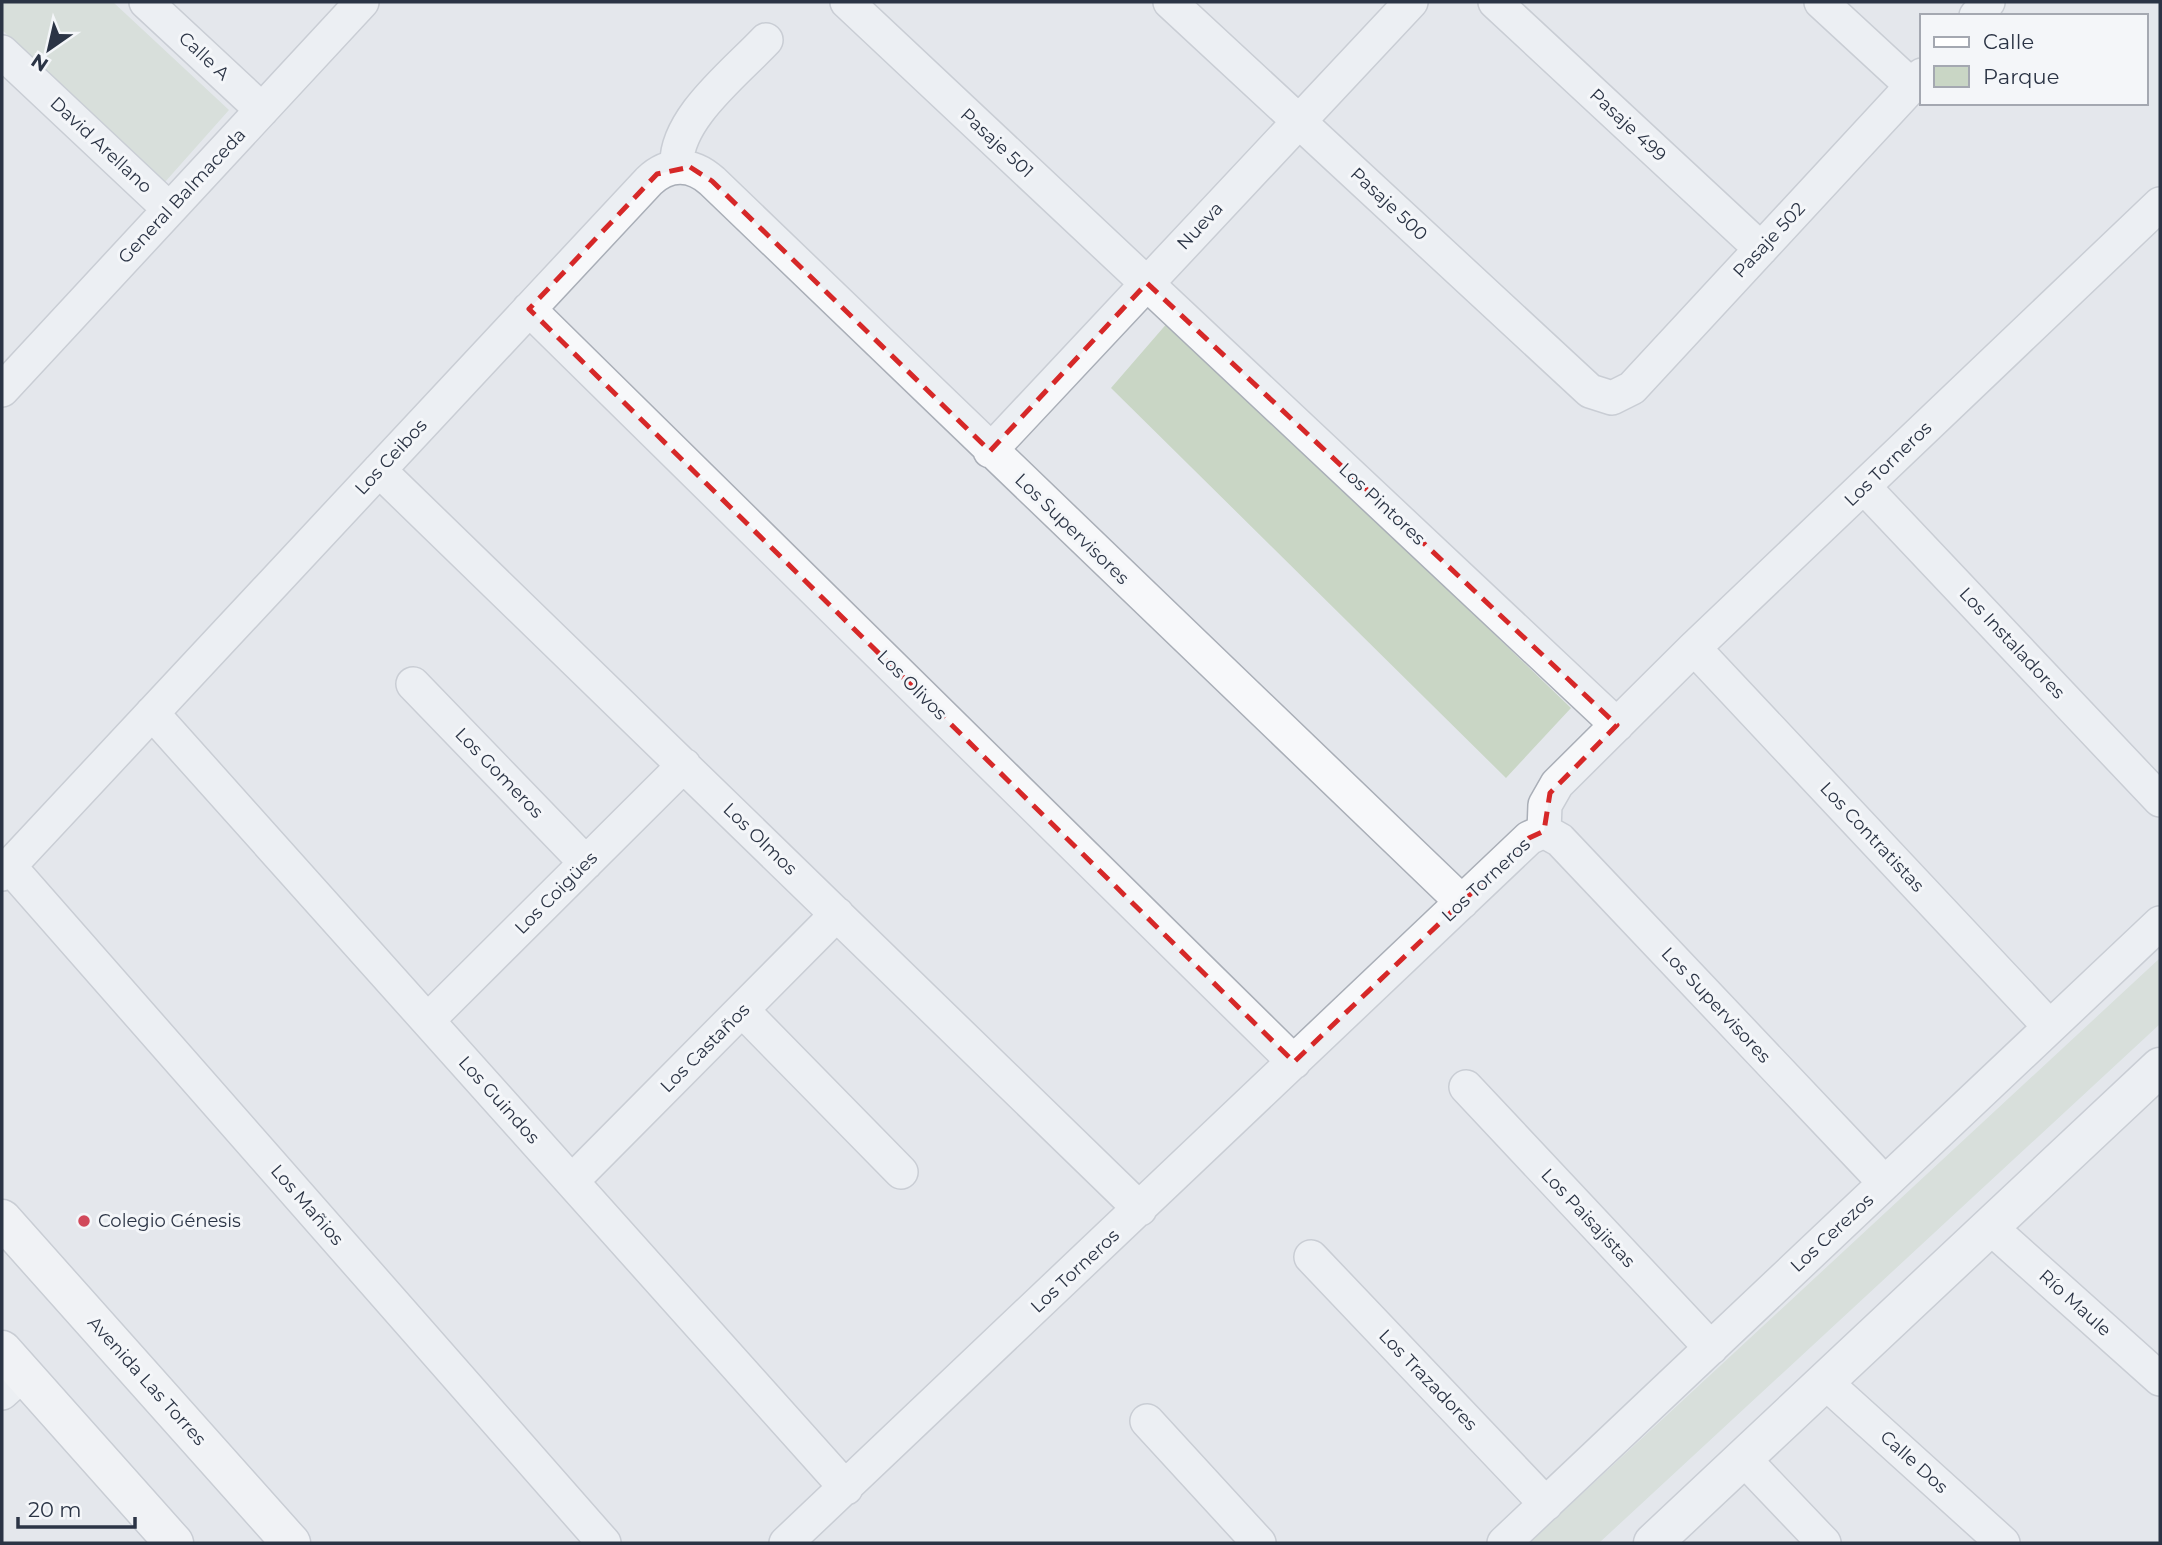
<svg xmlns="http://www.w3.org/2000/svg" width="2162" height="1545" font-family="Montserrat,sans-serif">
<style>
.green{fill:#c9d6c5}
.lines{fill:none;stroke-linecap:round;stroke-linejoin:round}
.minor-casing{stroke:#a9aeb7;stroke-width:36}
.tertiary-casing{stroke:#a9aeb7;stroke-width:41}
.secondary-casing{stroke:#a9aeb7;stroke-width:41}
.minor{stroke:#f7f8fa;stroke-width:33}
.tertiary{stroke:#f7f8fa;stroke-width:38}
.secondary{stroke:#fff;stroke-width:38}
.marked{fill:none;stroke:#d62828;stroke-width:5;stroke-dasharray:14 9;stroke-linejoin:round}
.poi-dot{fill:#d1495b;stroke:#f4f6f9;stroke-width:2.5}
.labels{text-anchor:middle;stroke-width:6;stroke-linejoin:round;paint-order:stroke}
.street-label{font-size:18px;fill:#2b3445;stroke:#f4f6f9}
.poi-label{font-size:18px;fill:#2b3445;stroke:#f4f6f9;text-anchor:start}
</style>
<rect width="100%" height="100%" fill="#e4e7ec"/>
<path class="green" d="M2,2H113L229,110L165,182L2,30Z
M1169,321L1571,708L1506,778L1111,388Z
M2160,958V1024L1599,1543H1529Z"/>
<g class="lines">
<defs>
<path id="minor" d="M146,2L262,110
M847,2L1617,725
M1170,2L1590,391L1612,398L1632,388L1922,75
M1495,2L1761,249
M1821,2L1912,86
M1976,16L1988,2
M2,52L169,209
M677,166C674,120 735,73 766,40
M529,309L1294,1062
M2,390L362,2
M990,451L1411,2
M379,470L1140,1209
M1864,487L2160,800
M1694,648L2050,1027
M413,684L586,863
M152,713L846,1488
M1544,831L1545,805L1557,784L1694,648L2160,204
M1544,831L1560,840L1885,1183
M9,866L604,1543
M2,874L649,181C669,162 692,163 712,181L1462,902
M742,1010L901,1172
M428,1020L684,765
M1466,1087L1711,1348
M572,1181L837,914
M1990,1227L2160,1379
M1311,1257L1546,1504
M1825,1382L2003,1543
M2,1393L23,1374
M1147,1421L1259,1543
M1743,1458L1824,1543
M786,1543L1529,838L1544,831
M1504,1543L2160,923"/>
<path id="tertiary" d="M1653,1543L2160,1067"/>
<path id="secondary" d="M2,1219L291,1543
M2,1350L174,1543"/>
</defs>
<use href="#minor" class="minor-casing"/>
<use href="#tertiary" class="tertiary-casing"/>
<use href="#secondary" class="secondary-casing"/>
<use href="#minor" class="minor"/>
<use href="#tertiary" class="tertiary"/>
<use href="#secondary" class="secondary"/>
</g>
<path d="M0 0H2162V1545H0ZM690,167L712,181L990,451L1147,283L1617,725L1550,793L1544,831L1529,838L1294,1062L529,309L657,174Z" fill="#e4e7ec" fill-opacity=".55" fill-rule="evenodd"/>
<path class="marked" d="M690,167L712,181L990,451L1147,283L1617,725L1550,793L1544,831L1529,838L1294,1062L529,309L657,174Z"/>
<circle class="poi-dot" cx="84" cy="1221" r="7"/>
<g class="labels">
<g class="street-label">
<text transform="translate(204 56) rotate(43)" y="6">Calle A</text>
<text transform="translate(1628 125) rotate(43)" y="6">Pasaje 499</text>
<text transform="translate(997 143) rotate(43)" y="6">Pasaje 501</text>
<text transform="translate(101 145) rotate(43)" y="6">David Arellano</text>
<text transform="translate(182 196) rotate(-47)" y="6">General Balmaceda</text>
<text transform="translate(1389 204) rotate(43)" y="6">Pasaje 500</text>
<text transform="translate(1200 226) rotate(-47)" y="6">Nueva</text>
<text transform="translate(1769 240) rotate(-47)" y="6">Pasaje 502</text>
<text transform="translate(391 457) rotate(-47)" y="6">Los Ceibos</text>
<text transform="translate(1888 464) rotate(-44)" y="6">Los Torneros</text>
<text transform="translate(1382 504) rotate(43)" y="6">Los Pintores</text>
<text transform="translate(1072 529) rotate(44)" y="6">Los Supervisores</text>
<text transform="translate(2012 643) rotate(47)" y="6">Los Instaladores</text>
<text transform="translate(912 685) rotate(45)" y="6">Los Olivos</text>
<text transform="translate(499 773) rotate(46)" y="6">Los Gomeros</text>
<text transform="translate(1872 837) rotate(47)" y="6">Los Contratistas</text>
<text transform="translate(760 839) rotate(44)" y="6">Los Olmos</text>
<text transform="translate(1486 880) rotate(-43)" y="6">Los Torneros</text>
<text transform="translate(556 893) rotate(-45)" y="6">Los Coigües</text>
<text transform="translate(1716 1005) rotate(47)" y="6">Los Supervisores</text>
<text transform="translate(705 1048) rotate(-45)" y="6">Los Castaños</text>
<text transform="translate(499 1100) rotate(48)" y="6">Los Guindos</text>
<text transform="translate(307 1205) rotate(49)" y="6">Los Mañios</text>
<text transform="translate(1588 1218) rotate(47)" y="6">Los Paisajistas</text>
<text transform="translate(1832 1233) rotate(-43)" y="6">Los Cerezos</text>
<text transform="translate(1075 1271) rotate(-43)" y="6">Los Torneros</text>
<text transform="translate(2075 1303) rotate(42)" y="6">Río Maule</text>
<text transform="translate(1428 1380) rotate(46)" y="6">Los Trazadores</text>
<text transform="translate(147 1381) rotate(48)" y="6">Avenida Las Torres</text>
<text transform="translate(1914 1462) rotate(42)" y="6">Calle Dos</text>
</g>
<g class="poi-label">
<text x="98" y="1227">Colegio Génesis</text>
</g>
</g>
<rect width="2162" height="1545" fill="none" stroke="#2b3445" stroke-width="7"/>
<rect x="1920" y="14" width="228" height="91" fill="#f4f6f9" stroke="#a4a8b1" stroke-width="2"/>
<rect x="1934" y="37" width="35" height="10" fill="#ffffff" stroke="#a4a8b1" stroke-width="2"/>
<text x="1983" y="49" font-size="21" fill="#2b3445">Calle</text>
<rect x="1934" y="66" width="35" height="21" fill="#c9d6c5" stroke="#a4a8b1" stroke-width="2"/>
<text x="1983" y="84" font-size="21" fill="#2b3445">Parque</text>
<g transform="translate(49 49) rotate(214)" stroke="#f4f6f9" stroke-width="5" paint-order="stroke">
<path d="M0-5L12 26L0 18L-12 26Z" fill="#2b3445"/>
<text y="-10" font-size="19" font-weight="bold" text-anchor="middle" fill="#2b3445">N</text>
</g>
<path d="M18 1517v10h117v-10" fill="none" stroke="#2b3445" stroke-width="3.5"/>
<text x="28" y="1517" font-size="21" fill="#2b3445" stroke="#f4f6f9" stroke-width="5" paint-order="stroke">20 m</text>
</svg>
